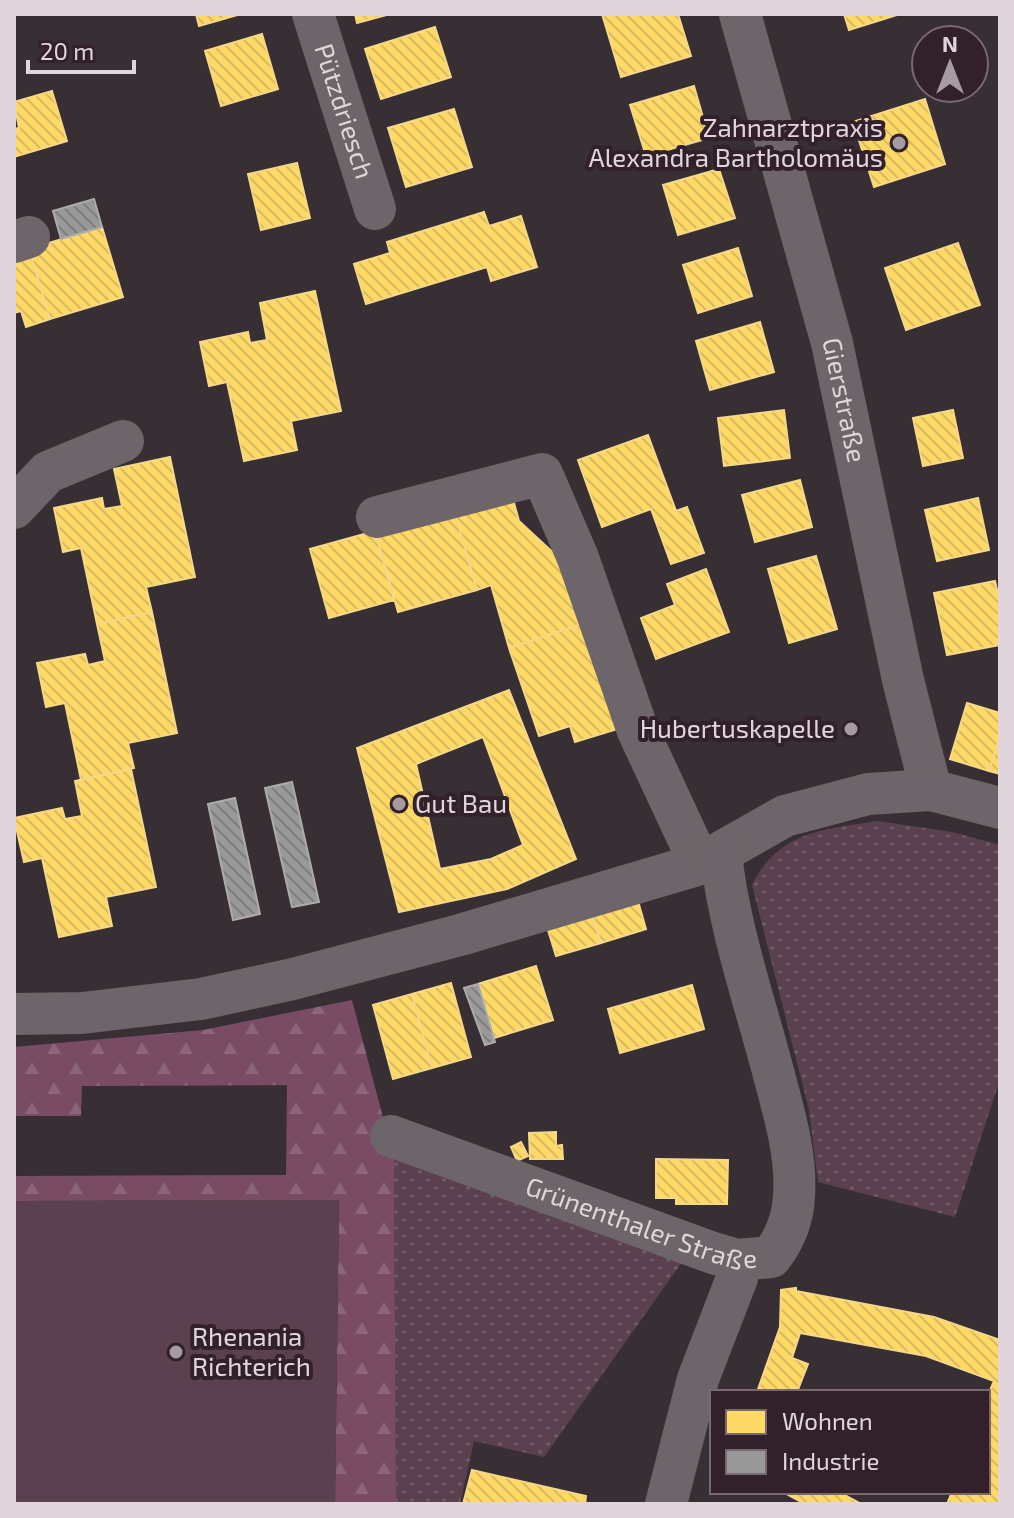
<svg xmlns="http://www.w3.org/2000/svg" width="1014" height="1518" font-family="'Exo 2',sans-serif">
<style>
.grass{fill:url(#grass-dots)}
.forest{fill:url(#forest-firs)}
.pitch{fill:#5b4150}
.homes{fill:url(#homes-back-hatch);stroke:#f6d889;stroke-width:2;fill-rule:evenodd}
.industry{fill:url(#industry-back-hatch);stroke:#aeabac;stroke-width:2}
.lines{fill:none;stroke-linecap:round;stroke-linejoin:round}
.minor{stroke:#6d6569;stroke-width:42}
.poi-dot{fill:#a59ba0;stroke:#32212a;stroke-width:3}
.labels{text-anchor:middle;stroke-width:8;stroke-linejoin:round;paint-order:stroke}
.street-label{font-size:26px;fill:#e0d5da;stroke:#32212a}
.poi-label{font-size:26px;fill:#e0d5da;stroke:#32212a;text-anchor:end}
</style>
<defs>
<pattern id="grass-dots" width="8" height="8" patternUnits="userSpaceOnUse" patternTransform="scale(2)"><rect width="8" height="8" fill="#5b4150"/><path d="M2 2h.1M6 6h.1" fill="none" stroke="#725c69" stroke-width="1.8" stroke-linecap="round"/></pattern>
<pattern id="forest-firs" width="22" height="20" patternUnits="userSpaceOnUse" patternTransform="scale(2)"><rect width="22" height="20" fill="#794c64"/><path d="M5 1l3.5 6h-7zM16 11l3.5 6h-7z" fill="#8c657a"/></pattern>
<pattern id="homes-back-hatch" width="6" height="6" patternUnits="userSpaceOnUse" patternTransform="scale(2)"><rect width="6" height="6" fill="#ffd966"/><path d="M-1 5l2 2M0 0l6 6M5-1l2 2" fill="none" stroke="#d9ba5f"/></pattern>
<pattern id="industry-back-hatch" width="6" height="6" patternUnits="userSpaceOnUse" patternTransform="scale(2)"><rect width="6" height="6" fill="#999"/><path d="M-1 5l2 2M0 0l6 6M5-1l2 2" fill="none" stroke="#7f7e7f"/></pattern>
</defs>
<rect width="100%" height="100%" fill="#382f34"/>
<path class="grass" d="M877,821L952,832L1000,845V1079L955,1217L818,1182L809,1110L752,885C779,831 822,830 877,821Z
M394,1159L682,1262L544,1457L474,1441L460,1504H396Z"/>
<path class="forest" d="M352,1000L394,1159L396,1504H335L339,1200L14,1201V1176L286,1175L287,1085L82,1086L81,1116H14V1047L203,1030Z"/>
<path class="pitch" d="M339,1200L335,1504H14V1201Z"/>
<path class="homes" d="M196,14H241L199,26Z
M355,14H390L357,23Z
M602,14H678L691,56L621,77Z
M844,14H900L849,30Z
M435,27L451,77L381,99L365,49Z
M262,34L278,89L221,106L205,51Z
M694,86L709,138L646,156L630,105Z
M52,91L67,141L14,157V129L19,128L14,102Z
M925,99L945,164L874,187L853,122Z
M454,109L472,167L406,187L388,128Z
M297,163L310,218L261,230L248,174Z
M719,169L735,218L678,235L663,185Z
M484,212L489,226L521,216L537,267L491,281L487,267L366,304L354,264L390,253L387,242Z
M102,227L123,297L50,319L29,249Z
M958,243L980,305L906,330L885,268Z
M738,248L752,296L698,313L683,265Z
M29,249L50,319L26,327L21,311L14,313V253Z
M315,291L341,411L291,421L297,450L244,461L227,382L209,386L200,342L248,332L250,343L267,340L260,303Z
M760,322L774,372L710,390L696,341Z
M784,410L790,458L724,466L718,418Z
M953,410L963,458L923,466L913,418Z
M648,435L676,511L687,507L704,553L671,564L651,509L602,527L578,460Z
M170,457L195,577L146,587L152,612L97,624L81,548L63,552L54,508L102,498L104,509L122,506L114,469Z
M800,480L812,527L755,542L742,495Z
M511,492L519,521L559,558L582,624L509,648L491,585L477,590L454,509Z
M978,498L989,550L937,561L925,510Z
M454,509L477,590L398,612L375,531Z
M375,531L394,600L329,618L310,549Z
M816,556L837,629L789,643L768,569Z
M706,569L729,632L656,659L641,618L675,605L667,584Z
M995,581L1000,603V645L947,655L934,593Z
M152,612L177,733L128,743L134,768L81,780L65,703L46,707L37,663L85,654L88,665L105,661L97,624Z
M582,624L617,729L575,742L570,726L539,736L509,648Z
M509,690L576,859L507,889L399,912L357,748ZM483,737L523,845L491,859L440,869L416,764Z
M967,703L1000,713V736L989,771L950,759Z
M1000,736V774L989,771Z
M131,769L156,887L106,897L112,926L59,937L42,858L24,862L14,818L62,808L65,819L82,816L75,781Z
M634,887L646,929L601,943L588,901Z
M588,901L601,943L556,956L543,914Z
M536,966L553,1020L494,1038L478,984Z
M451,983L471,1057L432,1068L412,994Z
M692,985L704,1029L620,1053L608,1009Z
M412,994L432,1068L393,1079L373,1005Z
M556,1132V1146L562,1145L563,1159H530L529,1133Z
M521,1142L528,1156L517,1161L511,1147Z
M656,1159L728,1160L727,1204H676V1198H656Z
M796,1288V1291L934,1317L1000,1340V1504H947L952,1492H988V1395L994,1381L926,1356L800,1333L792,1358L808,1364L797,1392H757L780,1327L781,1290Z
M472,1470L586,1496L585,1504H463Z
M783,1492H839L861,1504H805Z"/>
<path class="industry" d="M94,199L102,227L61,239L53,211Z
M292,782L319,902L292,907L265,788Z
M235,798L260,914L233,920L208,804Z
M478,984L495,1042L485,1045L464,988Z"/>
<g class="lines">
<g class="minor">
<path id="s1" d="M313,14L375,209"/>
<path id="s2" d="M740,14L832,343L903,680L931,790"/>
<path d="M14,242L29,237"/>
<path d="M14,508L48,472L123,441"/>
<path d="M377,517L542,474L578,558L638,731L700,864"/>
<path d="M14,1014L82,1013L201,999L293,979L460,935L700,864L785,816L868,794L931,790L1000,808"/>
<path id="s3" d="M391,1136L713,1253L737,1260L771,1257C785,1239 793,1219 794,1196C797,1156 784,1113 774,1075C755,1002 729,929 721,854"/>
<path d="M666,1504L698,1379L737,1278V1260"/>
</g>
</g>
<g class="poi-dot">
<circle cx="899" cy="143" r="8"/>
<circle cx="851" cy="729" r="8"/>
<circle cx="399" cy="804" r="8"/>
<circle cx="176" cy="1352" r="8"/>
</g>
<g class="labels">
<g class="street-label">
<text dy="9" stroke="none"><textPath href="#s1" startOffset="102">Pützdriesch</textPath></text>
<text dy="9" stroke="none"><textPath href="#s2" startOffset="400">Gierstraße</textPath></text>
<text dy="9" stroke="none"><textPath href="#s3" startOffset="266">Grünenthaler Straße</textPath></text>
</g>
<g class="poi-label">
<text x="883" y="137">Zahnarztpraxis<tspan x="883" dy="30">Alexandra Bartholomäus</tspan></text>
<text x="835" y="738">Hubertuskapelle</text>
<text x="415" y="813" text-anchor="start">Gut Bau</text>
<text x="192" y="1346" text-anchor="start">Rhenania<tspan x="192" dy="30">Richterich</tspan></text>
</g>
</g>
<rect width="1014" height="1518" fill="none" stroke="#e0d5da" stroke-width="32"/>
<rect x="710" y="1390" width="280" height="104" fill="#32212a" stroke="#786970" stroke-width="2"/>
<rect x="726" y="1410" width="40" height="24" fill="#ffd966" stroke="#786970" stroke-width="2"/>
<text x="782" y="1430" font-size="24" fill="#e0d5da">Wohnen</text>
<rect x="726" y="1450" width="40" height="24" fill="#999999" stroke="#786970" stroke-width="2"/>
<text x="782" y="1470" font-size="24" fill="#e0d5da">Industrie</text>
<g transform="translate(950 64)"><circle r="38" fill="#32212a" stroke="#786970" stroke-width="2"/>
<path d="M0-6L14 30L0 20L-14 30Z" fill="#a59ba0"/>
<text y="-12" font-size="22" font-weight="bold" text-anchor="middle" fill="#e0d5da">N</text>
</g>
<path d="M28 60v12h106v-12" fill="none" stroke="#e0d5da" stroke-width="4"/>
<text x="40" y="60" font-size="24" fill="#e0d5da" stroke="#32212a" stroke-width="6" paint-order="stroke">20 m</text>
</svg>
